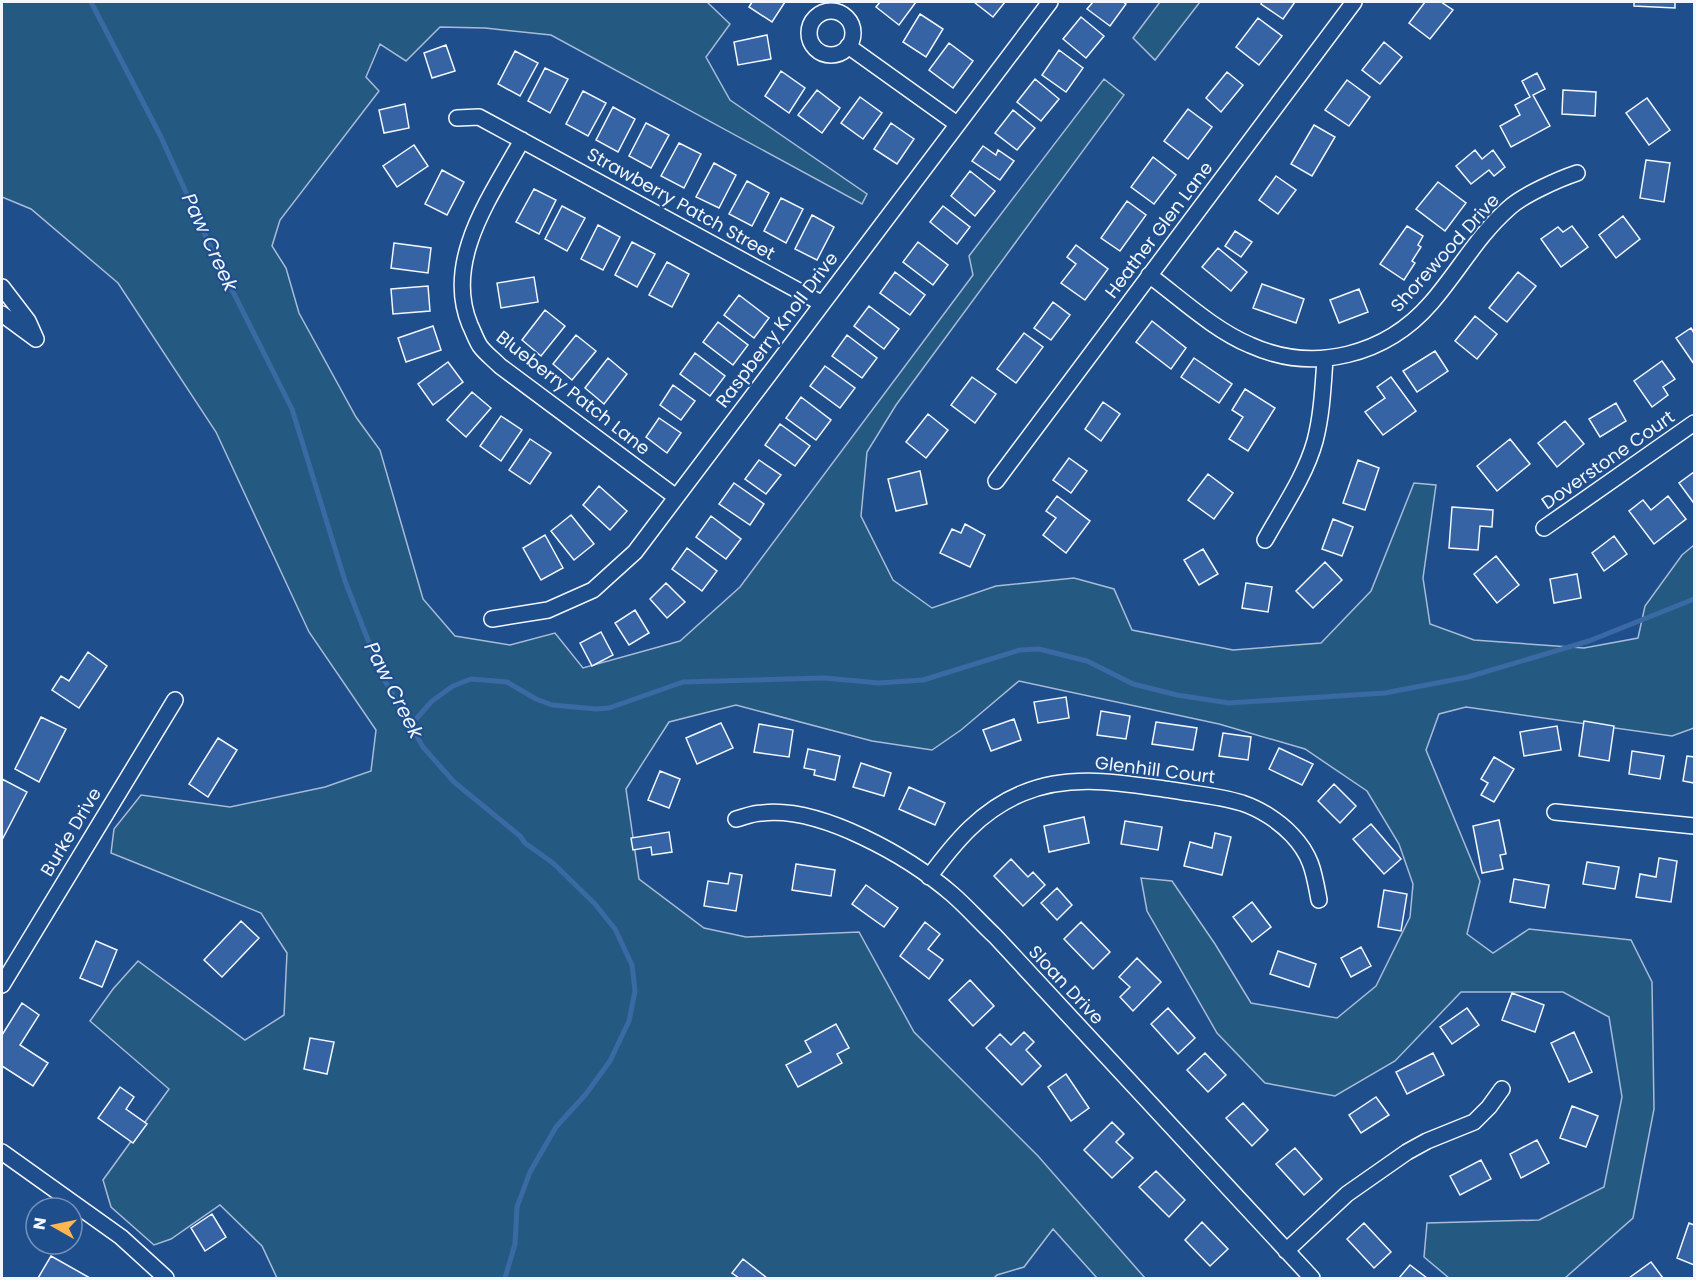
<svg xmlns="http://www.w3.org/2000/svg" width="1696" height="1280" font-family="Poppins,sans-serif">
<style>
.green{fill:#245a82;stroke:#a8bbd7;stroke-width:1.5}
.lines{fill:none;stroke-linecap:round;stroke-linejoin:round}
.stream{stroke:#3b69a3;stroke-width:5}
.building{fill:#3563a3;stroke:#f2f6ff;stroke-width:1.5}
.street-casing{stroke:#f2f6ff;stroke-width:18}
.street{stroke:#1f4e8c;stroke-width:15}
.labels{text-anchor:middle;stroke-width:4.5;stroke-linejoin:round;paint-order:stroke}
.street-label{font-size:18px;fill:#f2f6ff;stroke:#1f4e8c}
.water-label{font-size:20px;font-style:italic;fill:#f2f6ff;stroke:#1f4e8c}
</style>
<rect width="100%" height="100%" fill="#1f4e8c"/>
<path class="green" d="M2,2H707L730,24L706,57L730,100L867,194L862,204L551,35L485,28L440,27L406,61L380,44L366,77L379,91L280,220L272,246L286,268L299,313L356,417L380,450L423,599L455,636L510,645L555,633L583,668L680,641L740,587L973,275L969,256L1104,79L1124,95L896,405L867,452L861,516L893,580L932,608L996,586L1074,578L1114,589L1132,630L1233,650L1321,643L1371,591L1414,483L1436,485L1423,578L1430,624L1474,640L1584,648L1638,638L1645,606L1682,555L1694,545V728L1672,736L1466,707L1439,714L1426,750L1480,881L1467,934L1493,953L1529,929L1631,940L1652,982L1654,1109L1633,1218L1565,1278H1449L1424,1257L1427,1223L1539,1220L1604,1187L1622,1097L1609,1017L1563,992H1461L1395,1061L1335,1096L1265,1083L1217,1033L1147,911L1141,878L1172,881L1215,944L1251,1003L1337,1018L1376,986L1410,917L1413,884L1399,844L1367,791L1305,749L1219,724L1019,681L961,730L932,750L872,741L736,705L669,722L626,789L639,879L704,928L746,937L859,932L914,1032L1038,1156L1145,1278H1097L1053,1229L1024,1267L997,1275L994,1278H277L262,1246L220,1205L171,1239L154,1245L111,1207L103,1180L169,1089L90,1021L113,989L138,961L245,1040L284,1015L287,953L261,913L111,853L114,829L141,795L230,807L325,787L371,771L376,730L309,632L216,432L118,283L31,209L2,197Z
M1160,2H1200L1155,60L1133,38Z"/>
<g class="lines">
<path class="stream" d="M91,2L161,137L212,250L292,409L345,581L382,676L423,747L454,782L520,836L525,843L553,863L595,904L615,929L632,965L635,991L629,1021L610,1061L586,1094L556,1127L530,1172L517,1207L515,1244L505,1278
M410,726L432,701L453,686L471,679L507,682L536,699L552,705L596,709L609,708L683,682L824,678L879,683L923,680L1020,650L1039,649L1087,661L1133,684L1177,695L1229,703L1385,693L1468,677L1589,641L1694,599"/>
</g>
<path class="building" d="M752,2H785L772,22L749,7Z
M880,2H916L899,25L876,7Z
M974,2H1005L993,17Z
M1093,2H1123L1126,4L1110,26L1087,9Z
M1262,2H1295L1283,19L1261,4Z
M1425,2H1441L1453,10L1430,39L1409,23Z
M1634,2H1675V8L1634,6Z
M920,14L943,29L926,57L903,42Z
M1081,17L1104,36L1086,58L1063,39Z
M1258,18L1282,36L1259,65L1236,47Z
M767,35L771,59L738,65L734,42Z
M1384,42L1402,57L1380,84L1362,70Z
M949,43L973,61L953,88L929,70Z
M446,45L455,71L432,78L424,53Z
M1059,50L1083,68L1066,92L1042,75Z
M515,51L538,63L520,96L498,84Z
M545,68L568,79L550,113L528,101Z
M781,71L805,88L789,113L765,96Z
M1227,72L1243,85L1221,112L1206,98Z
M1537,73L1545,89L1533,95L1550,126L1511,147L1500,126L1520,115L1515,105L1530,97L1522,81Z
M1035,79L1059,99L1041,121L1017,102Z
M1347,80L1370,97L1349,126L1325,110Z
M817,90L840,108L822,133L798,115Z
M1563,90L1596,92L1595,116L1562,114Z
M583,91L606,103L588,136L566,124Z
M860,97L882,113L863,139L841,123Z
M1647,98L1670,130L1649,145L1626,113Z
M405,104L409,128L384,133L379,110Z
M613,107L635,119L618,152L596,140Z
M1188,109L1212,127L1188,159L1164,141Z
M1013,110L1035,128L1017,150L995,133Z
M646,123L669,135L651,168L629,156Z
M891,123L914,139L897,164L874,149Z
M1314,125L1335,137L1312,176L1291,164Z
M679,143L701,154L684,188L661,176Z
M414,145L428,166L397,187L383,166Z
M983,146L996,155L998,150L1014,161L1000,180L972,161Z
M1475,150L1482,159L1493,150L1505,167L1494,176L1489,170L1471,184L1456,166Z
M1153,157L1176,175L1154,204L1131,187Z
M1646,160L1670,163L1664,202L1640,198Z
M714,163L736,175L719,208L696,197Z
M442,170L464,182L447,215L425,204Z
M970,171L995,191L975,216L951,196Z
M1276,176L1296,190L1278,214L1259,200Z
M747,181L769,193L752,226L729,214Z
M1438,182L1466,203L1445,231L1416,209Z
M534,189L556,200L539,234L516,222Z
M781,198L803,209L786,243L764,231Z
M1127,201L1146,215L1120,251L1101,238Z
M562,206L585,218L567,251L545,239Z
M943,206L970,227L957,244L930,222Z
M812,215L834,227L817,260L795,249Z
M1623,216L1640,239L1616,258L1599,235Z
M598,225L620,237L603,270L581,259Z
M1407,226L1423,236L1418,245L1421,247L1412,261L1415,263L1404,280L1380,264Z
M1572,226L1588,247L1561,267L1541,239L1558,227L1563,232Z
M1235,231L1252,242L1241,257L1225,246Z
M632,242L655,254L637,287L615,275Z
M918,242L948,265L933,285L903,262Z
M394,243L431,248L428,273L391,268Z
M1076,245L1108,269L1085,300L1061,283L1076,264L1067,257Z
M1218,248L1247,272L1231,291L1202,267Z
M667,262L689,274L672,307L649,295Z
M895,272L925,295L910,315L880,293Z
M1518,272L1536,286L1507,322L1489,308Z
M534,277L538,302L501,308L497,283Z
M1262,284L1304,299L1296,323L1253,308Z
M428,286L430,311L393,314L391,289Z
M1359,289L1368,312L1339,323L1330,300Z
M739,295L769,318L754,338L724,315Z
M1053,302L1070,315L1051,340L1034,328Z
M869,306L899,329L884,349L854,326Z
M545,310L565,326L541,356L522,340Z
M1475,316L1497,334L1477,359L1455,341Z
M1152,321L1186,348L1171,369L1136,342Z
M718,322L748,345L733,365L703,342Z
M433,326L441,350L406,362L398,338Z
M1691,328L1694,333V364L1676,338Z
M1024,333L1043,347L1016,383L997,369Z
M576,335L596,351L572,380L553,364Z
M847,335L877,358L862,378L832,356Z
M1435,351L1448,371L1417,392L1403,371Z
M695,353L725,376L710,396L680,374Z
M608,358L627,374L604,404L585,388Z
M1194,358L1232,384L1219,403L1181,377Z
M1662,361L1675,379L1663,387L1668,395L1652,407L1634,381Z
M448,362L463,382L433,405L418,384Z
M825,366L855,388L840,408L810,386Z
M972,377L996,394L975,423L951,405Z
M1391,377L1416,411L1383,435L1365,412L1385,398L1377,387Z
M673,385L695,401L681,420L660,405Z
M1245,389L1275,408L1248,451L1229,439L1243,417L1232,410Z
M472,392L491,408L466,437L447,420Z
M801,397L831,420L816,440L786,418Z
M1103,402L1120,414L1101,441L1085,429Z
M1616,403L1626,421L1600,437L1589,419Z
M928,414L948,430L926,458L906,442Z
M501,416L522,430L501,461L480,446Z
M659,418L681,433L667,453L646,437Z
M1565,421L1584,444L1557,467L1538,443Z
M780,424L810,446L795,466L765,445Z
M530,439L551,453L530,484L509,470Z
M1510,439L1530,464L1497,491L1477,466Z
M1069,458L1087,471L1071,493L1053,480Z
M759,460L781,475L766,494L745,479Z
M1358,460L1379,468L1365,510L1343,503Z
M920,471L927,504L896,511L888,479Z
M1694,472V501L1693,502L1679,483Z
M1208,474L1233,493L1214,519L1188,500Z
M734,483L764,504L750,525L719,504Z
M599,486L627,511L610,530L583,505Z
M1057,496L1090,521L1066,553L1043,535L1056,518L1046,511Z
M1668,496L1686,519L1654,544L1629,511L1643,500L1651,510Z
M1452,507L1493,510L1492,527L1480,526L1478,550L1449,548Z
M571,515L594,544L574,560L551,531Z
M711,516L741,539L726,559L696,537Z
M1333,519L1353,527L1342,556L1322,549Z
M965,524L985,535L970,567L940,553L952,529L961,533Z
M545,535L563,568L541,580L523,548Z
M1614,536L1627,554L1604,571L1592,553Z
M687,548L717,571L702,591L672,569Z
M1203,549L1218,574L1199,585L1184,560Z
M1496,556L1519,585L1497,603L1474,574Z
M1325,562L1342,580L1313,608L1296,591Z
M1577,574L1581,598L1554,603L1550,579Z
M666,583L685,602L667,618L650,599Z
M1246,583L1272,587L1268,612L1242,608Z
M635,610L649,633L629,645L615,623Z
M601,632L613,655L592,666L580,643Z
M88,652L107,666L79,708L52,690L61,676L69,681Z
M1066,697L1069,718L1038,723L1034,702Z
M1101,711L1130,716L1126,739L1097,735Z
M41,717L66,729L39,782L15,769Z
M1014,719L1021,740L991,751L983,730Z
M1584,721L1614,726L1609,761L1579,756Z
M1156,722L1197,728L1193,750L1152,744Z
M721,723L733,748L697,764L686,738Z
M759,724L793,730L789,757L754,752Z
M1557,726L1561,750L1524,756L1520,732Z
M1223,733L1251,737L1248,760L1219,756Z
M218,738L237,750L208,797L189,784Z
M1279,748L1313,764L1302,785L1269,769Z
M808,749L840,756L835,780L814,775L815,770L804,768Z
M1632,751L1664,756L1660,779L1629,774Z
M1687,756L1694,757V783L1683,781Z
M1494,757L1514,769L1494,802L1481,795L1488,783L1481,779Z
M861,763L891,773L884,796L853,787Z
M660,771L680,779L669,808L648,800Z
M2,779L27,792L2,840Z
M1334,784L1356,806L1340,823L1318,801Z
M909,787L945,803L935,825L899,809Z
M1084,817L1089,843L1049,852L1044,826Z
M1499,820L1506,854L1500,855L1503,869L1482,873L1473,826Z
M1125,821L1162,827L1158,850L1121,844Z
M1371,824L1401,859L1384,874L1353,839Z
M669,832L672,852L652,855L651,847L633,850L631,838Z
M1215,833L1231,837L1222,875L1184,866L1190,842L1212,848Z
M1659,858L1677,861L1671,902L1636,897L1640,874L1656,877Z
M1011,859L1028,877L1033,872L1045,885L1023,906L994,876Z
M1587,862L1619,867L1615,889L1583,884Z
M796,864L835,870L831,896L792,890Z
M730,873L742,875L736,911L704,906L708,881L728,884Z
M1514,879L1549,885L1545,908L1510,902Z
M866,885L898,908L884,927L852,904Z
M1057,888L1072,905L1057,920L1041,903Z
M1384,890L1407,894L1401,931L1378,927Z
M1252,902L1271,927L1252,942L1233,917Z
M241,921L259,938L222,977L204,960Z
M925,922L940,934L928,949L943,960L929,979L900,956Z
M1081,922L1110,952L1093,969L1064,939Z
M96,941L117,950L102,987L80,978Z
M1361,947L1371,966L1351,977L1341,958Z
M1278,951L1316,964L1309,987L1270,974Z
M1137,958L1161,982L1133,1011L1120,997L1130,987L1119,977Z
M970,980L994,1006L973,1026L949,1000Z
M1512,993L1544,1005L1535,1032L1502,1020Z
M22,1003L39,1015L20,1045L48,1063L33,1086L2,1066V1035Z
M1168,1008L1195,1038L1178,1054L1151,1024Z
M1467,1008L1479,1025L1452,1044L1440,1027Z
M836,1024L849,1048L837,1054L842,1063L798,1087L786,1065L811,1052L805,1041Z
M1024,1032L1034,1042L1026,1050L1041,1066L1022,1085L986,1048L1000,1034L1011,1045Z
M1574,1032L1592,1072L1569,1082L1551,1043Z
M310,1038L334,1042L327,1074L304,1069Z
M1205,1053L1226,1075L1208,1092L1187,1070Z
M1433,1053L1444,1075L1407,1094L1396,1072Z
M1066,1074L1089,1108L1071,1121L1048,1087Z
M120,1087L134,1097L126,1109L147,1124L133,1143L98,1118Z
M1376,1097L1389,1115L1361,1133L1349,1115Z
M1243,1103L1268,1130L1252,1146L1226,1118Z
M1572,1106L1598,1116L1586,1147L1560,1138Z
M1112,1122L1124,1134L1116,1142L1133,1158L1112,1178L1084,1150Z
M1537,1140L1549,1163L1521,1178L1510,1154Z
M1295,1148L1322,1179L1304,1195L1276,1164Z
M1481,1160L1491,1179L1460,1195L1450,1176Z
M1156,1171L1185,1200L1169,1217L1139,1187Z
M212,1214L226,1237L205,1251L191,1228Z
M1202,1222L1228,1249L1210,1266L1185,1240Z
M1364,1223L1391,1252L1374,1268L1347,1239Z
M1689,1223L1694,1225V1265L1677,1258Z
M51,1256L90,1278H38Z
M743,1259L767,1278H739L732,1273Z
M1651,1262L1663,1278H1629Z
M1410,1265L1427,1278H1399Z"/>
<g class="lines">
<defs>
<path id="street" d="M809 33a22 22 0 1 1 44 0a22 22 0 1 1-44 0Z
M848,46L957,124
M457,118L479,117L821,303
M522,140C492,195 443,260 470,325C473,331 476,340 480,346C485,353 493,359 500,366L676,497
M1149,275C1180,298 1214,330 1250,345C1314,374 1386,355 1431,303C1458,272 1478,235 1509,208C1523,195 1559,179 1577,173
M2,287L28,321L36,339
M2,314L36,339
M996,481L1354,2
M1544,528L1694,423
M1265,540C1282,509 1305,477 1315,441C1322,414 1323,387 1325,359
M492,619L548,610L593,590L635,552L1050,2
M1555,812L1694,826
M736,819C744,817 753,813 762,813C821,806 909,857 952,894C967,907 981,923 995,936L1312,1278
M929,877C955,842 981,810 1023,793C1071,773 1121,783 1171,790C1195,794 1219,796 1242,803C1260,809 1279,821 1292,835C1312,856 1314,873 1319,900
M2,985L175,700
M2,1152L121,1237L166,1278
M1286,1251L1347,1194L1407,1152L1427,1141L1474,1122L1489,1107L1502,1089"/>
</defs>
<use href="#street" class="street-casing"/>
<use href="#street" class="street"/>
</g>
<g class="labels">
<g class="street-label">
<text transform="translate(681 204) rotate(29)" y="6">Strawberry Patch Street</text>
<text transform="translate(1159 230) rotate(-53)" y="6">Heather Glen Lane</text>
<text transform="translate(1445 253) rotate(-48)" y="6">Shorewood Drive</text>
<text transform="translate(777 330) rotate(-53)" y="6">Raspberry Knoll Drive</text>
<text transform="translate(573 393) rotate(38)" y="6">Blueberry Patch Lane</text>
<text transform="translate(1608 460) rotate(-35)" y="6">Doverstone Court</text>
<text transform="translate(1155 770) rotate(7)" y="6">Glenhill Court</text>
<text transform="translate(71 832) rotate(-59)" y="6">Burke Drive</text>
<text transform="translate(1066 985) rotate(47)" y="6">Sloan Drive</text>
</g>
<g class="water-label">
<text transform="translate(210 242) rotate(65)" y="7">Paw Creek</text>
<text transform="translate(394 690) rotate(63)" y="7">Paw Creek</text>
</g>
</g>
<rect width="1696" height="1280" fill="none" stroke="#f2f6ff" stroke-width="6"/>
<g transform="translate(54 1226) rotate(279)"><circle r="28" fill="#1f4e8c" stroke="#7391ba" stroke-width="1.5"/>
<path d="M0-4.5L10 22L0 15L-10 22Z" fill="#ffb74d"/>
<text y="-9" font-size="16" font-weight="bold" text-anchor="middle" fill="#f2f6ff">N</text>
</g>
</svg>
